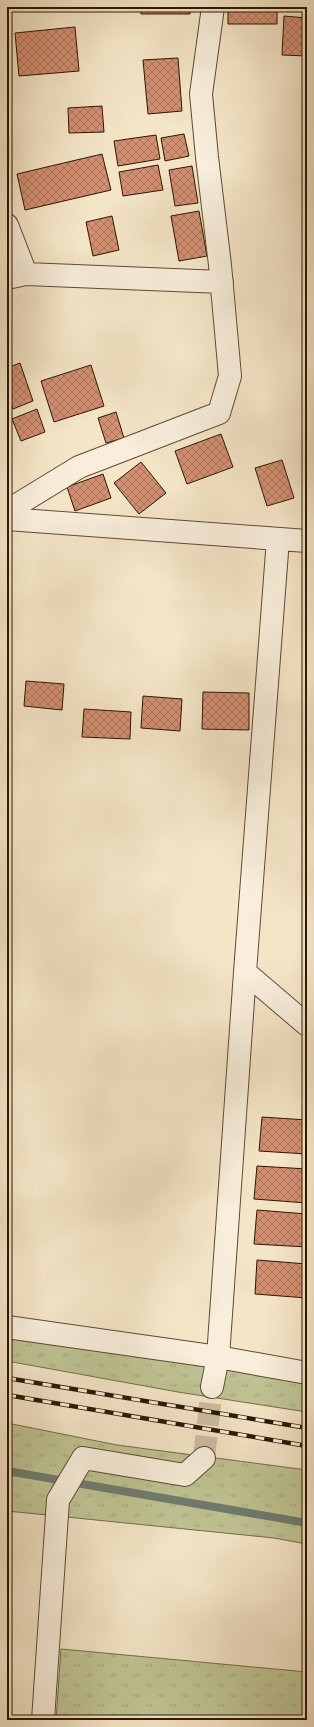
<svg xmlns="http://www.w3.org/2000/svg" width="314" height="1727" font-family="Cardo,serif">
<style>
.grass{fill:url(#grass-tufts);stroke:#766c4b}
.lines{fill:none;stroke-linecap:round;stroke-linejoin:round}
.stream{stroke:#6f7b6e;stroke-width:8}
.building{fill:url(#building-cross-hatch);stroke:#2c1603}
.street-tunnel{stroke:#ccbca0;stroke-width:22;stroke-dasharray:22 11;stroke-linecap:butt}
.street-casing{stroke:#5e4a34;stroke-width:24}
.street{stroke:#f8eedb;stroke-width:22}
.rail-casing{stroke:#2c1603;stroke-width:4.5}
.rail{stroke:#f8eedb;stroke-width:3;stroke-dasharray:9;stroke-linecap:butt}
</style>
<defs>
<pattern id="grass-tufts" width="24" height="20" patternUnits="userSpaceOnUse"><rect width="24" height="20" fill="#bfc393"/><path d="M3 7l-1-3M5 7V3M7 7l1-3M15 17l-1-3M17 17v-4M19 17l1-3" fill="none" stroke="#a4a77d"/></pattern>
<pattern id="building-cross-hatch" width="8" height="8" patternUnits="userSpaceOnUse"><rect width="8" height="8" fill="#d38f72"/><path d="M0 0l8 8M0 8l8-8" fill="none" stroke="#ab745b"/></pattern>
</defs>
<rect width="100%" height="100%" fill="#f4e5c7"/>
<filter id="stains"><feTurbulence type="fractalNoise" baseFrequency=".005" numOctaves="4"/><feColorMatrix values="0 0 0 0 .2 0 0 0 0 .09 0 0 0 0 .02 0 0 0 .5 -.17"/></filter>
<radialGradient id="worn" r=".72"><stop offset=".6" stop-color="#630" stop-opacity="0"/><stop offset="1" stop-color="#630" stop-opacity=".3"/></radialGradient>
<path class="grass" d="M7,1327L307,1374V1412L178,1392L7,1361Z
M7,1423L117,1445L307,1470V1544L274,1538L7,1511Z
M61,1649L307,1672V1720H56Z"/>
<g class="lines">
<path class="stream" d="M7,1471L307,1523"/>
</g>
<path class="building" d="M141,7H190V14H141Z
M228,7H277V24H228Z
M284,16L307,18V56L282,55Z
M75,27L79,71L19,76L15,33Z
M178,58L182,111L148,114L143,60Z
M102,106L104,132L69,133L68,108Z
M184,134L189,156L165,161L161,138Z
M156,135L160,159L118,166L114,141Z
M102,154L111,190L25,210L17,174Z
M158,165L163,190L123,196L119,172Z
M192,166L198,203L175,206L169,170Z
M199,211L207,256L179,261L171,216Z
M112,216L119,250L93,256L86,222Z
M20,363L33,401L13,409L7,391V368Z
M91,365L104,406L54,422L41,381Z
M37,409L45,432L21,441L12,419Z
M116,412L124,438L106,443L98,418Z
M221,434L233,467L187,484L175,451Z
M282,460L294,498L267,506L255,468Z
M141,462L166,493L139,514L114,483Z
M103,474L111,498L75,511L67,487Z
M26,681L64,684L62,710L24,706Z
M203,692L249,693V730L202,729Z
M143,696L182,699L180,731L141,728Z
M84,709L131,712L130,739L82,737Z
M262,1117L307,1120V1154L259,1151Z
M257,1166L307,1169V1203L254,1199Z
M257,1210L307,1214V1247L254,1244Z
M257,1260L307,1264V1298L255,1294Z"/>
<g class="lines">
<path class="street-tunnel" d="M204,1458L212,1387"/>
<defs>
<path id="street" d="M7,225L26,274
M7,278L26,274L222,282
M7,511L79,467L219,413L230,376L220,265L207,157L201,94L213,7
M7,519L307,541
M245,972L307,1025
M7,1327L218,1357L307,1373
M212,1387L218,1357L245,972L278,539
M43,1720L58,1500L83,1458L185,1475L204,1458"/>
</defs>
<use href="#street" class="street-casing"/>
<use href="#street" class="street"/>
<defs>
<path id="rail" d="M7,1378L307,1428
M7,1395L307,1446"/>
</defs>
<use href="#rail" class="rail-casing"/>
<use href="#rail" class="rail"/>
</g>
<rect width="314" height="1727" fill="none" stroke="#f4e5c7" stroke-width="24"/>
<rect x="8" y="8" width="298" height="1711" fill="none" stroke="#2c1603" stroke-width="2"/>
<rect x="12" y="12" width="290" height="1703" fill="none" stroke="#2c1603"/>
<rect width="100%" height="100%" filter="url(#stains)"/>
<rect width="100%" height="100%" fill="url(#worn)"/>
</svg>
